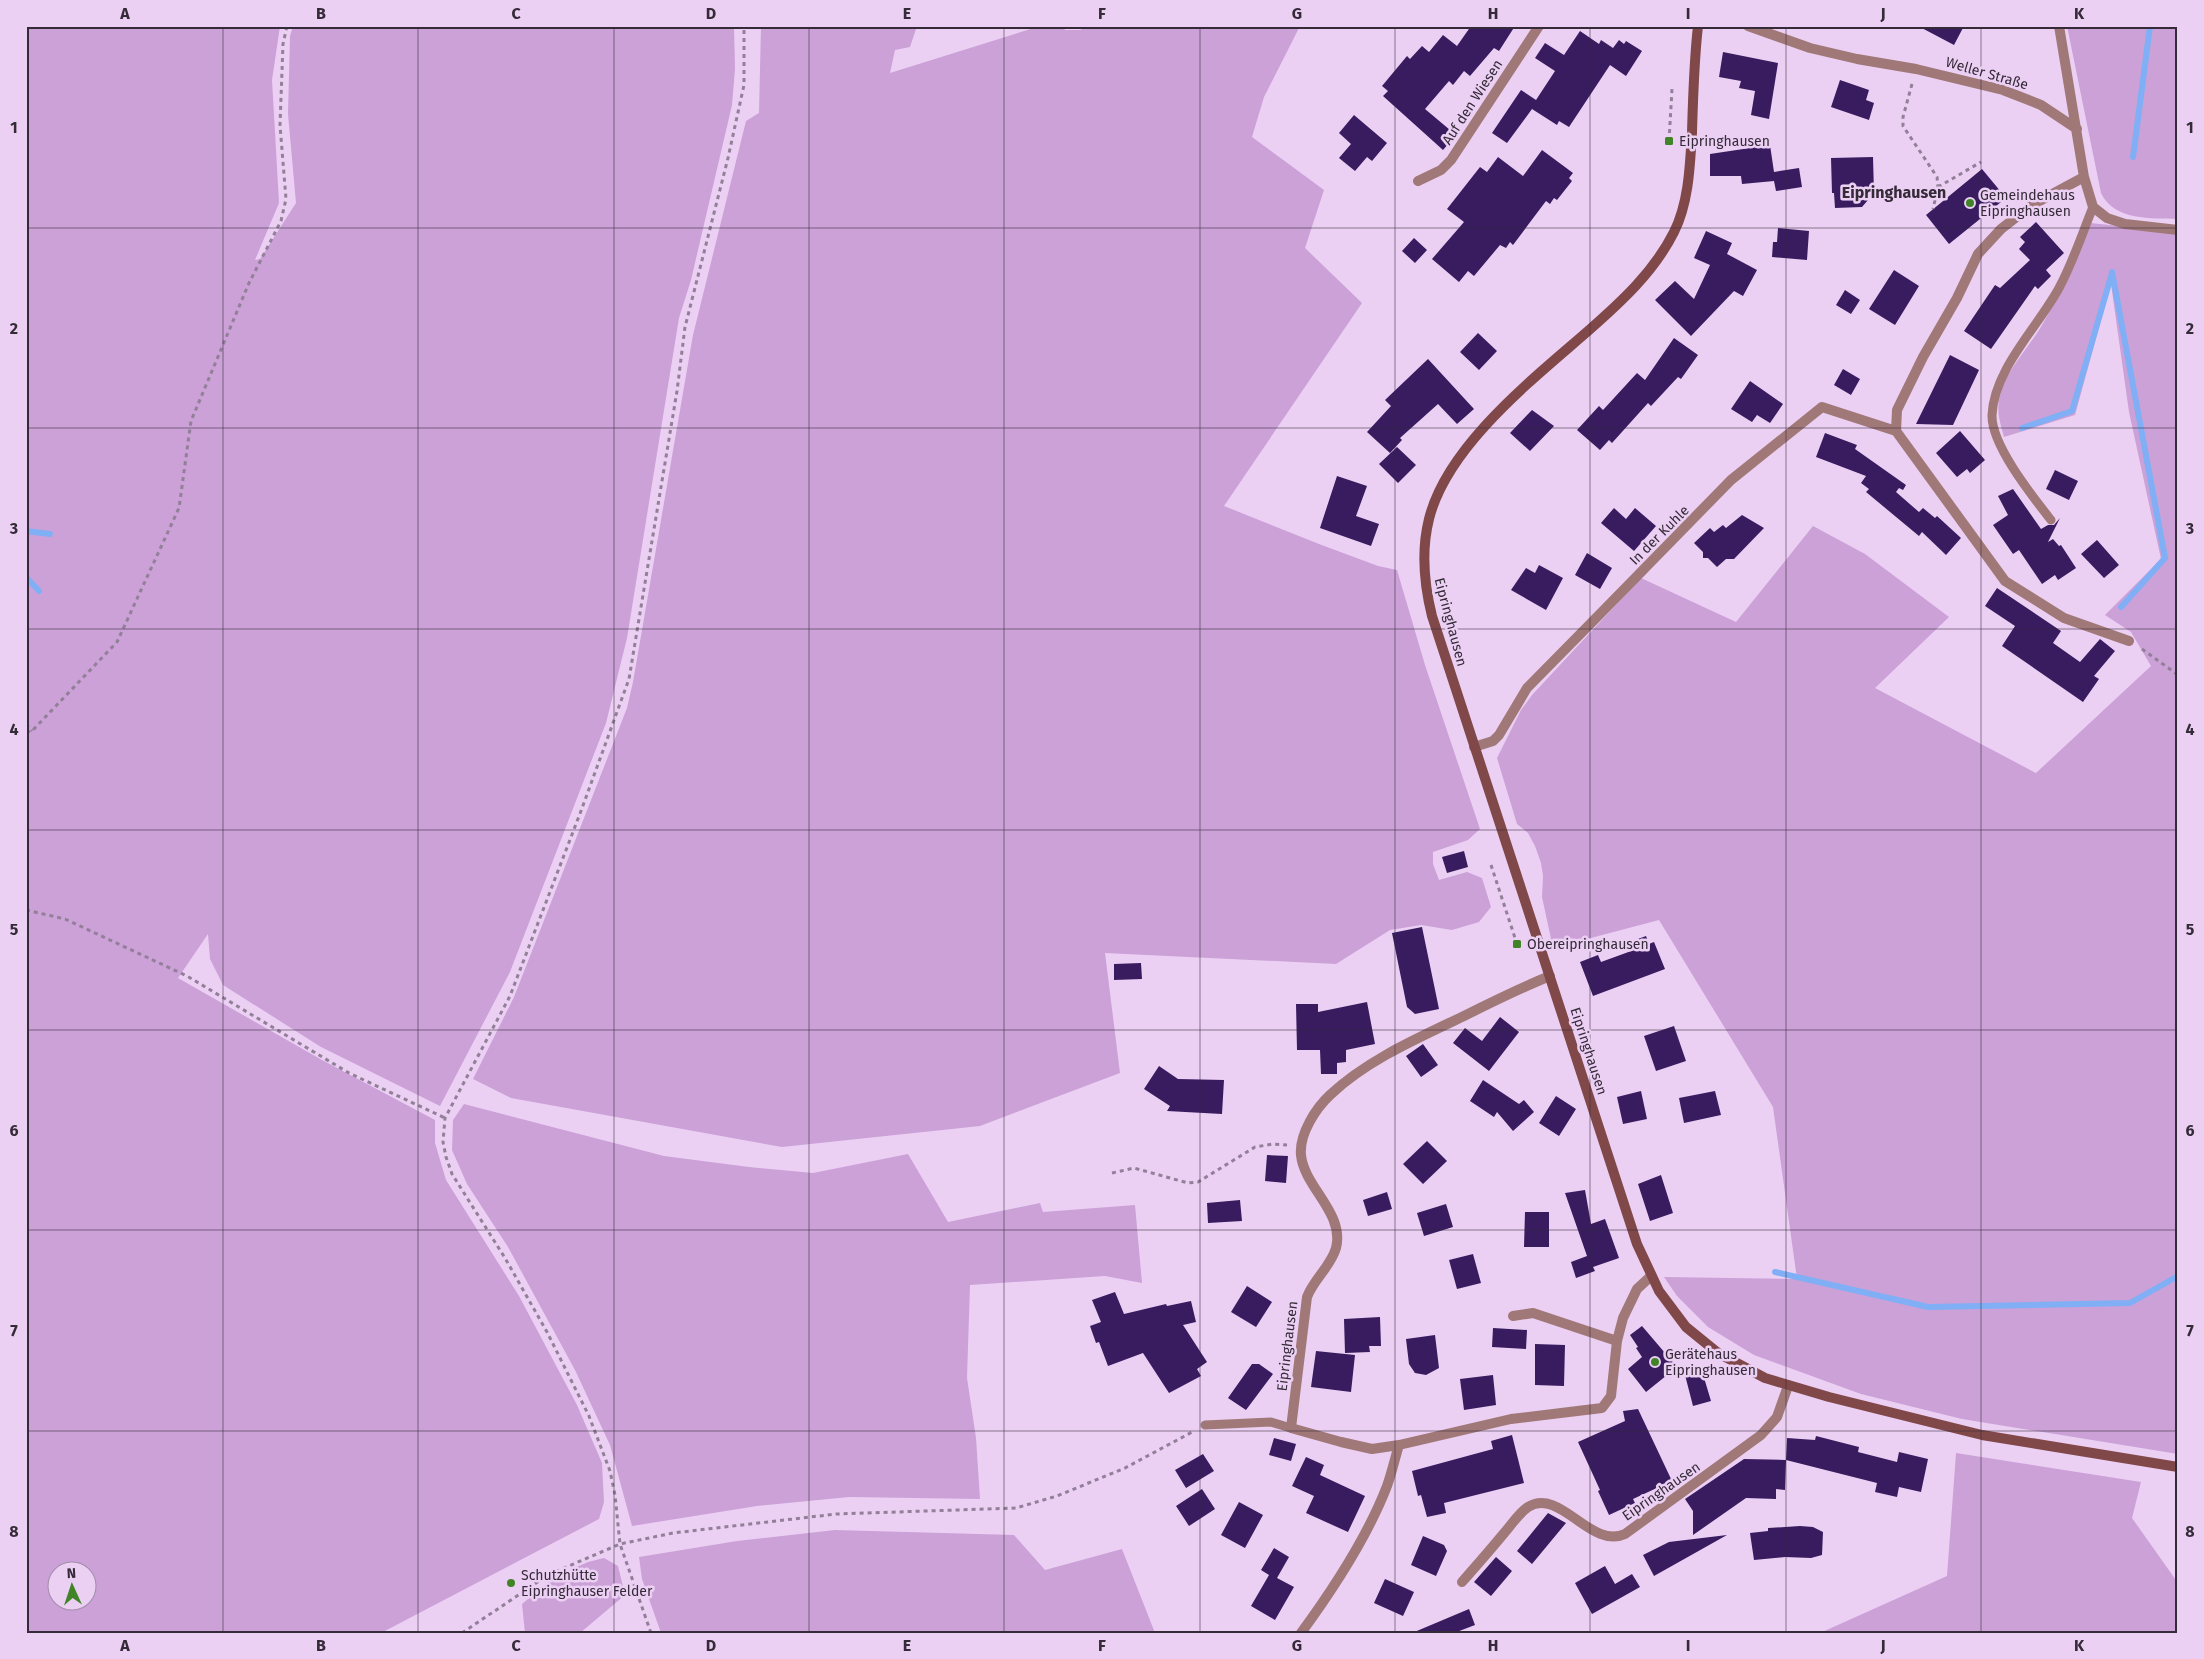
<svg xmlns="http://www.w3.org/2000/svg" width="2204" height="1659" font-family="'Fira Sans',sans-serif">
<style>
.green{fill:#cba1d7;fill-rule:evenodd}
.lines{fill:none;stroke-linecap:round;stroke-linejoin:round}
.stream{stroke:#80aff6;stroke-width:6}
.building{fill:#381c5f}
.path{stroke:#927f98;stroke-width:3;stroke-dasharray:4 4;stroke-linecap:butt}
.service{stroke:#a17878;stroke-width:9}
.minor{stroke:#a17878;stroke-width:10}
.secondary{stroke:#81484a;stroke-width:10}
.grid{fill:none;stroke:#352a38;stroke-width:1;stroke-opacity:0.55}
.poi-dot{fill:#408427;stroke:#ebd0f4;stroke-width:2}
.labels{text-anchor:middle;stroke-width:5;stroke-linejoin:round;paint-order:stroke}
.street-label{font-size:14px;fill:#352a38;stroke:#ebd0f4}
.poi-label{font-size:14px;fill:#352a38;stroke:#ebd0f4;text-anchor:start}
.quarter-label{font-size:16px;font-weight:bold;fill:#352a38;stroke:#ebd0f4}
.neatline{fill:none;stroke:#352a38;stroke-width:2}
.grid-label{font-size:16px;text-anchor:middle;font-weight:bold;fill:#352a38}
</style>
<rect width="100%" height="100%" fill="#ebd0f4"/>
<path class="green" d="M26,26H280L272,80L279,203L255,260L260,259L296,203L288,114L290,36L293,26H734L735,69L732,105L691,280L679,318L627,638L606,723L510,972L440,1106L321,1047L223,985L210,959L208,934L178,978L322,1060L435,1120V1143L446,1180L519,1296L577,1405L602,1463L604,1502L599,1519L381,1633H26ZM58,1572H88V1602H58Z
M761,26H917L910,47L895,50L890,73L1040,26H1063L1065,30H1080L1089,26H1300L1264,97L1252,137L1324,190L1305,248L1362,303L1224,506L1319,544L1378,566L1397,570L1425,665L1480,829L1468,840L1433,852V864L1439,880L1467,872L1482,878L1491,907L1479,922L1452,930L1421,925L1390,930L1336,964L1105,953L1120,1073L980,1126L782,1147L511,1098L473,1079L514,997L627,708L633,682L693,335L746,121L759,113Z
M2067,26H2178V219C2152,218 2114,221 2101,193Z
M2090,223L2178,232V1454L1962,1419L1861,1394L1754,1355L1708,1327L1677,1296L1664,1277L1797,1279L1773,1107L1659,920L1553,948L1542,897L1543,876L1541,863L1535,846L1528,833L1517,824L1497,758L1521,710L1532,695L1641,578L1736,622L1813,526L1865,554L1949,617L1875,688L2036,773L2151,666L2131,632L2105,615L2161,559L2129,412L2111,284L2075,415L2004,437C2000,422 1996,411 2000,396C2006,371 2026,351 2039,330C2060,296 2075,260 2090,223Z
M464,1104L664,1156L749,1167L813,1173L908,1154L948,1222L1040,1203L1043,1212L1135,1205L1142,1283L1105,1276L970,1285L967,1378L976,1438L980,1499L849,1497L757,1506L632,1526L610,1445L575,1370L508,1247L467,1184L452,1150L453,1120Z
M1956,1453L2141,1482L2132,1518L2178,1583V1633H1820L1947,1576Z
M835,1530L1014,1535L1045,1570L1122,1549L1155,1633H661L642,1579L639,1557L737,1541Z
M604,1558L618,1566L625,1595L580,1633H525L522,1604L556,1576L588,1562Z"/>
<g class="lines">
<path class="stream" d="M2133,157L2150,26
M2112,272L2165,558L2121,607
M2022,428L2072,411L2112,273
M26,531L50,534
M26,577L39,591
M1775,1272L1928,1307L2130,1303L2178,1276"/>
</g>
<path class="building" d="M1471,26H1515L1499,51L1494,48L1470,76L1464,71L1453,85L1449,81L1425,109L1456,135L1443,150L1383,96L1388,91L1382,86L1407,56L1410,59L1422,46L1429,52L1443,35L1457,46Z
M1918,26H1964L1954,45Z
M1580,31L1599,44L1601,40L1613,48L1619,40L1624,44L1626,41L1642,51L1626,76L1610,65L1569,127L1559,121L1557,125L1532,109L1507,143L1492,133L1521,90L1536,100L1555,71L1535,58L1545,43L1564,55Z
M1723,52L1778,63L1769,119L1751,115L1755,91L1739,88L1741,81L1719,77Z
M1840,80L1869,90L1866,100L1874,103L1869,120L1831,107Z
M1354,115L1387,143L1372,161L1367,157L1355,171L1339,158L1351,144L1339,133Z
M1770,145L1774,172L1799,168L1802,187L1776,191L1774,181L1742,184L1741,176H1710V154Z
M1542,150L1573,173L1569,178L1572,181L1557,200L1554,198L1550,204L1546,201L1513,245L1510,242L1506,248L1500,245L1474,276L1468,271L1459,282L1432,259L1464,222L1447,209L1480,167L1487,172L1498,157L1523,176Z
M1873,157L1874,193L1862,207L1835,208L1834,193H1832L1831,158Z
M1982,169L2006,198L1949,244L1926,215Z
M2036,222L2064,253L2046,270L2051,276L2038,289L2035,286L1991,349L1964,331L1995,285L2000,288L2030,260L2019,249L2025,242L2020,237Z
M1778,228L1809,231L1807,260L1772,257L1773,242H1777Z
M1706,231L1732,243L1727,254L1757,270L1743,296L1734,291L1691,336L1655,300L1675,281L1694,299L1710,265L1694,258Z
M1414,238L1427,250L1415,263L1402,251Z
M1894,270L1919,286L1895,325L1869,309Z
M1845,290L1860,300L1851,314L1836,305Z
M1478,333L1497,351L1479,370L1460,352Z
M1674,338L1698,355L1681,379L1678,377L1651,406L1648,403L1612,443L1609,440L1600,450L1577,430L1599,406L1603,410L1637,373L1645,380Z
M1950,355L1979,370L1953,425L1916,424Z
M1428,359L1474,409L1457,424L1438,404L1400,438L1402,440L1390,453L1367,432L1391,406L1385,400Z
M1843,369L1860,379L1851,395L1834,385Z
M1750,381L1783,404L1770,423L1757,415L1752,422L1731,409Z
M1532,410L1554,426L1530,451L1510,433Z
M1960,431L1985,460L1970,473L1967,469L1957,477L1936,453Z
M1825,433L1857,445L1855,449L1906,485L1903,490L1899,488L1896,492L1919,512L1923,508L1935,518L1937,516L1961,538L1946,555L1922,532L1919,536L1866,492L1869,489L1861,483L1866,476L1816,457Z
M1397,447L1416,465L1398,483L1379,464Z
M2055,470L2078,481L2069,500L2046,489Z
M1337,476L1367,486L1356,516L1379,524L1371,546L1320,528Z
M2013,489L2041,529L2048,525H2054L2060,518L2048,542L2053,539L2059,546L2061,545L2076,568L2058,580L2055,575L2042,584L2019,550L2013,554L1993,525L2008,515L1998,496Z
M1614,508L1626,519L1635,508L1656,526L1634,551L1601,523Z
M1742,515L1764,528L1734,559H1726L1717,567L1708,558H1703V552L1694,543L1710,528L1714,532L1723,525L1726,528Z
M2097,540L2119,565L2104,578L2081,554Z
M1587,553L1612,568L1600,589L1575,575Z
M1539,565L1563,578L1546,610L1511,590L1526,568L1535,573Z
M1997,588L2061,631L2053,643L2080,662L2100,639L2115,651L2094,676L2099,679L2083,702L2002,646L2015,626L1985,606Z
M1464,851L1468,867L1447,873L1442,857Z
M1422,927L1439,1009L1415,1014L1407,1007L1392,933Z
M1646,936L1649,944L1654,942L1665,969L1593,996L1580,962L1598,955L1601,962L1634,950L1630,942Z
M1141,963L1142,979L1114,980V964Z
M1367,1002L1375,1044L1346,1050V1062L1337,1063V1074H1321L1320,1050H1297L1296,1004H1318V1012Z
M1500,1017L1519,1032L1489,1071L1453,1043L1465,1028L1482,1041Z
M1674,1026L1686,1061L1656,1071L1644,1036Z
M1423,1044L1438,1065L1421,1077L1406,1056Z
M1159,1066L1178,1079L1224,1080L1222,1114L1167,1111L1170,1106L1144,1089Z
M1483,1080L1519,1104L1524,1100L1534,1112L1513,1131L1497,1112L1494,1117L1470,1101Z
M1641,1091L1647,1119L1623,1124L1617,1097Z
M1715,1091L1721,1115L1684,1123L1679,1098Z
M1556,1096L1576,1109L1559,1136L1539,1123Z
M1427,1141L1447,1161L1423,1184L1403,1164Z
M1267,1155L1288,1156L1286,1183L1265,1181Z
M1661,1175L1673,1213L1650,1221L1638,1184Z
M1585,1190L1591,1224L1605,1219L1619,1258L1593,1267L1595,1271L1576,1278L1571,1262L1587,1256L1565,1193Z
M1387,1192L1392,1209L1368,1216L1363,1200Z
M1240,1200L1242,1221L1208,1223L1207,1203Z
M1446,1204L1453,1227L1424,1236L1417,1213Z
M1525,1212H1549V1247H1524Z
M1473,1254L1481,1283L1457,1289L1449,1260Z
M1247,1286L1272,1302L1256,1327L1231,1312Z
M1115,1292L1124,1314L1166,1304L1167,1306L1191,1301L1196,1322L1183,1325L1207,1362L1197,1369L1201,1376L1169,1393L1143,1353L1108,1366L1099,1342L1096,1343L1090,1326L1101,1322L1092,1300Z
M1380,1317L1381,1346H1369L1370,1352L1345,1353L1344,1319Z
M1642,1326L1677,1367L1646,1392L1628,1369L1642,1357L1636,1348L1638,1347L1630,1335Z
M1493,1328L1527,1330L1526,1349L1492,1347Z
M1435,1335L1439,1368L1426,1375L1415,1373L1409,1364L1406,1339Z
M1535,1344L1565,1345L1564,1386L1535,1385Z
M1316,1351L1355,1355L1351,1392L1311,1387Z
M1252,1364H1259L1273,1374L1246,1410L1228,1398Z
M1702,1371L1711,1401L1693,1406L1685,1375Z
M1493,1375L1496,1405L1464,1410L1460,1379Z
M1638,1409L1672,1481L1633,1499L1635,1503L1609,1515L1598,1491L1600,1490L1578,1442L1625,1421L1623,1411Z
M1512,1435L1524,1483L1444,1503L1446,1513L1427,1517L1421,1495L1418,1496L1412,1471L1493,1449L1491,1441Z
M1816,1436L1859,1447L1858,1452L1897,1462L1899,1452L1928,1459L1921,1492L1899,1487L1897,1497L1875,1492L1877,1483L1786,1460L1787,1438L1815,1440Z
M1274,1438L1296,1444L1291,1461L1269,1455Z
M1203,1454L1214,1471L1186,1488L1175,1470Z
M1306,1457L1324,1465L1320,1475L1365,1496L1348,1532L1306,1513L1314,1496L1292,1486Z
M1744,1459L1786,1460L1785,1490L1776,1489V1499L1746,1498L1693,1535V1511L1685,1499Z
M1202,1489L1215,1509L1189,1526L1176,1506Z
M1239,1502L1263,1515L1245,1548L1221,1535Z
M1548,1513L1566,1523L1532,1564L1517,1551Z
M1800,1526L1813,1527L1823,1532L1822,1555L1811,1558L1785,1557L1754,1560L1750,1533L1768,1531V1528Z
M1727,1535L1654,1576L1643,1555L1669,1542Z
M1423,1536L1444,1545L1447,1551L1436,1576L1411,1565Z
M1274,1548L1289,1557L1277,1578L1294,1587L1275,1620L1251,1606L1269,1575L1261,1570Z
M1496,1557L1512,1571L1491,1596L1474,1582Z
M1605,1566L1615,1584L1632,1574L1640,1587L1592,1614L1575,1583Z
M1385,1579L1414,1592L1403,1616L1374,1603Z
M1469,1609L1475,1625L1454,1633H1412Z"/>
<g class="lines">
<path class="path" d="M1912,84L1903,117V126L1937,177L1938,187L1933,209
M1669,141L1672,89
M1938,187L1981,162
M2142,649L2178,675
M26,724L32,731
M26,732L32,731L117,642L179,508L191,421L249,283L281,221L286,199L280,125L283,44L287,26
M1491,865L1517,944
M26,910L65,919L187,976L349,1073L445,1118
M1112,1173L1134,1168L1188,1183L1198,1182L1255,1147L1273,1144L1287,1145
M462,1633L548,1575L620,1544L673,1533L836,1514L1016,1508L1057,1496L1125,1468L1194,1431
M651,1633L620,1544L615,1495L610,1471L589,1416L547,1332L505,1258L452,1174L446,1157L443,1142L445,1118L510,996L581,811L629,679L677,391L685,327L728,158L744,85V26"/>
<path class="service" d="M2051,520C2033,497 1991,445 1992,415C1994,369 2038,327 2059,288C2073,262 2082,234 2093,207
M1205,1425L1271,1422L1291,1428"/>
<path class="minor" d="M1748,26L1810,48L1857,59L1916,69L2003,90L2041,105L2077,129
M2059,26L2084,177L2093,207L2107,218L2125,224L2178,230
M1418,181L1441,170L1451,160L1539,26
M1896,431L1897,410L1923,357L1957,298L1978,254L2001,229L2032,205L2084,177
M1474,747L1493,741L1499,735L1527,688L1598,616L1731,480L1822,407L1896,431L2005,581L2064,618L2129,641
M1550,976C1520,988 1492,1002 1464,1016C1418,1038 1367,1060 1330,1095C1316,1108 1299,1134 1301,1155C1304,1187 1345,1213 1336,1248C1331,1266 1314,1279 1307,1297L1291,1428L1341,1442L1372,1449L1399,1445L1511,1419L1602,1408L1611,1396L1617,1341L1623,1318L1637,1289L1650,1277
M1513,1316L1533,1313L1617,1341
M1462,1582C1477,1565 1491,1549 1505,1532C1512,1524 1519,1513 1528,1507C1560,1487 1591,1550 1625,1534L1761,1435L1777,1417L1788,1386
M1301,1633C1334,1588 1367,1538 1387,1486C1392,1472 1395,1458 1399,1445"/>
<path class="secondary" d="M1698,26C1694,61 1693,97 1692,132C1690,165 1689,202 1674,232C1654,272 1621,302 1588,331C1533,379 1447,446 1429,519C1421,551 1424,584 1432,616L1637,1244L1659,1291L1686,1327L1718,1353L1765,1378L1829,1397L1982,1435L2178,1467"/>
</g>
<path class="grid" d="M223,26V1633M418,26V1633M614,26V1633M809,26V1633M1004,26V1633M1200,26V1633M1395,26V1633M1590,26V1633M1786,26V1633M1981,26V1633M26,228H2178M26,428H2178M26,629H2178M26,830H2178M26,1030H2178M26,1230H2178M26,1431H2178"/>
<g class="poi-dot">
<rect x="1664" y="136" width="10" height="10" rx="2.5"/>
<circle cx="1970" cy="203" r="5"/>
<rect x="1512" y="939" width="10" height="10" rx="2.5"/>
<circle cx="1655" cy="1362" r="5"/>
<circle cx="511" cy="1583" r="5"/>
</g>
<g class="labels">
<g class="street-label">
<text transform="translate(1987 73) rotate(16)" y="5">Weller Straße</text>
<text transform="translate(1472 102) rotate(-57)" y="5">Auf den Wiesen</text>
<text transform="translate(1659 535) rotate(-45)" y="5">In der Kuhle</text>
<text transform="translate(1451 622) rotate(75)" y="5">Eipringhausen</text>
<text transform="translate(1589 1051) rotate(72)" y="5">Eipringhausen</text>
<text transform="translate(1287 1346) rotate(-83)" y="5">Eipringhausen</text>
<text transform="translate(1661 1491) rotate(-35)" y="5">Eipringhausen</text>
</g>
<g class="poi-label">
<text x="1679" y="146">Eipringhausen</text>
<text x="1980" y="200">Gemeindehaus<tspan x="1980" dy="16">Eipringhausen</tspan></text>
<text x="1527" y="949">Obereipringhausen</text>
<text x="1665" y="1359">Gerätehaus<tspan x="1665" dy="16">Eipringhausen</tspan></text>
<text x="521" y="1580">Schutzhütte<tspan x="521" dy="16">Eipringhauser Felder</tspan></text>
</g>
<g class="quarter-label">
<text x="1894" y="198">Eipringhausen</text>
</g>
</g>
<rect width="2204" height="1659" fill="none" stroke="#ebd0f4" stroke-width="55"/>
<g transform="translate(72 1586) rotate(357)"><circle r="24" fill="#ebd0f4" stroke="#a28ea9"/>
<path d="M0-4L9 19L0 12L-9 19Z" fill="#408427"/>
<text y="-8" font-size="14" font-weight="bold" text-anchor="middle" fill="#352a38">N</text>
</g>
<rect x="28" y="28" width="2148" height="1604" class="neatline"/>
<g class="grid-label">
<text x="125" y="19">A</text>
<text x="321" y="19">B</text>
<text x="516" y="19">C</text>
<text x="711" y="19">D</text>
<text x="907" y="19">E</text>
<text x="1102" y="19">F</text>
<text x="1297" y="19">G</text>
<text x="1493" y="19">H</text>
<text x="1688" y="19">I</text>
<text x="1883" y="19">J</text>
<text x="2079" y="19">K</text>
<text x="14" y="133">1</text>
<text x="2190" y="133">1</text>
<text x="14" y="334">2</text>
<text x="2190" y="334">2</text>
<text x="14" y="534">3</text>
<text x="2190" y="534">3</text>
<text x="14" y="735">4</text>
<text x="2190" y="735">4</text>
<text x="14" y="935">5</text>
<text x="2190" y="935">5</text>
<text x="14" y="1136">6</text>
<text x="2190" y="1136">6</text>
<text x="14" y="1336">7</text>
<text x="2190" y="1336">7</text>
<text x="14" y="1537">8</text>
<text x="2190" y="1537">8</text>
<text x="125" y="1651">A</text>
<text x="321" y="1651">B</text>
<text x="516" y="1651">C</text>
<text x="711" y="1651">D</text>
<text x="907" y="1651">E</text>
<text x="1102" y="1651">F</text>
<text x="1297" y="1651">G</text>
<text x="1493" y="1651">H</text>
<text x="1688" y="1651">I</text>
<text x="1883" y="1651">J</text>
<text x="2079" y="1651">K</text>
</g>
</svg>
